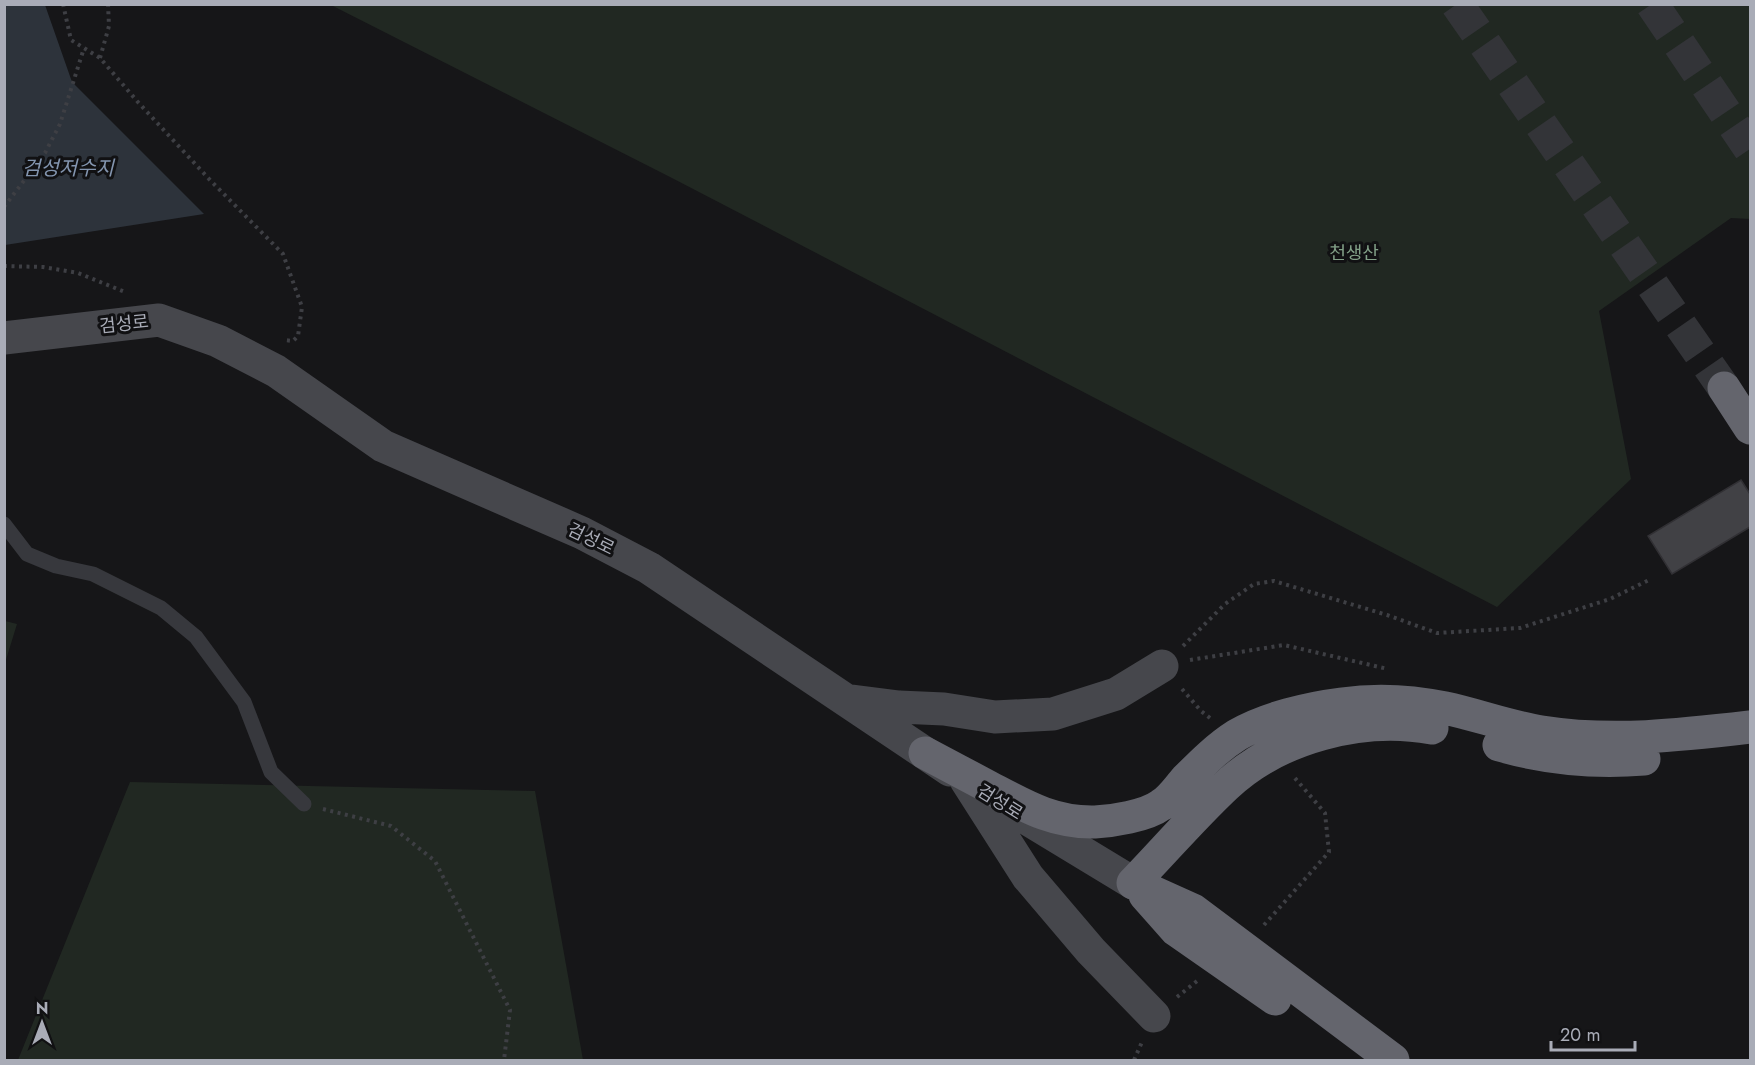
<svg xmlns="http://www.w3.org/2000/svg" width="1755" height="1065" font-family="Jost,'Noto Sans KR',sans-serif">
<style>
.green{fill:#212822}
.water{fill:#2d333b}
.building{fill:#414145;stroke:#313034;stroke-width:1.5}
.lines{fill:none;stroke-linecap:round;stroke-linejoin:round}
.highway-tunnel{stroke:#333438;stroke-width:33;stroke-dasharray:33 16;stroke-linecap:butt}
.path{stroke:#3e3f44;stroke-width:4;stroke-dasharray:3 4.5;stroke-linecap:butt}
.lane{stroke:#37383d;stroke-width:15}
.secondary{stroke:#46474c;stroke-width:33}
.highway{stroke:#64656d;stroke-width:33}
.labels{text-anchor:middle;stroke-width:6;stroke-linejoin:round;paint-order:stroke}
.park-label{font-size:18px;fill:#82a087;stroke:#111113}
.street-label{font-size:18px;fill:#a9acb7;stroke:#111113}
.water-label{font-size:20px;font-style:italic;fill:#8395af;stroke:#111113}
</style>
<rect width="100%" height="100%" fill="#161618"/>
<path class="green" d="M331,5H1750V219L1731,218L1599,311L1631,479L1497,607L672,178Z
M5,621L17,624L5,663L4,621Z
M130,782L535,791L583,1060H18Z"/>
<path class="water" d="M5,4L45,5L72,82L204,214L5,245Z"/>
<path class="building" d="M1741,480L1750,494V527L1672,574L1648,536Z"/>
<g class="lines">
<path class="highway-tunnel" d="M1457,4L1724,388
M1652,4L1750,149"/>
<path class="path" d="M63,4L71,40L100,58L137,101L209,179L283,254L302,307L298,336L293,341L284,340
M100,58L109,26L108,4
M4,207L45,153L60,124L84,48
M4,266L43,267L78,273L125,292
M1183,646L1225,604L1254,584L1274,581L1387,615L1437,633L1520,628L1610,599L1651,579
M1190,660L1284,645L1388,669
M1182,689L1201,711L1210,718
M323,809L391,826L435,861L510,1010L504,1060
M1264,925L1329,852L1325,813L1294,777
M1177,997L1197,981
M1134,1060L1142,1042"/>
<path class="lane" d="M4,524L27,554L56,566L93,574L161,608L196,637L244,702L271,772L304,804"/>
<path class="secondary" d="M4,338L159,320L218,341L276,371L383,446L582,533L649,568L950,770
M852,701L899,707L944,709L995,717L1053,714L1116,694L1162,666
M966,780L1028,877L1091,951L1154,1016
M1011,809L1133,883"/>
<path class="highway" d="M1724,388L1750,428
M1499,745C1548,759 1594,763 1644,759
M925,753C946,764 968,776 989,787C1025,806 1053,823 1095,822C1113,821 1146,816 1161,805C1171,799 1178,788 1186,779C1202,763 1218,747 1237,735C1266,718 1309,708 1341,704C1376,699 1412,701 1445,708C1478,715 1509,727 1542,732C1612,743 1681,735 1750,727
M1133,883C1164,851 1193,817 1226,786C1278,737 1362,715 1432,728
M1133,883L1193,910L1393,1060
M1145,895L1176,930L1275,999"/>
</g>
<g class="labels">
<g class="park-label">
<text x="1354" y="259">천생산</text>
</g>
<g class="street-label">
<text transform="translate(124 324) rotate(-6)" y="6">검성로</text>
<text transform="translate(591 539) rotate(26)" y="6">검성로</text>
<text transform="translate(1000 802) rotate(32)" y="6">검성로</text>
</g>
<g class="water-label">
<text x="68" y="175">검성저수지</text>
</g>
</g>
<rect width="1755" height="1065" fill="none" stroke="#a9acb7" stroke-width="12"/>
<g transform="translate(42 1023)" stroke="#111113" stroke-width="4.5" paint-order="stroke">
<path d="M0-4.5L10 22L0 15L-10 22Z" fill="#a9acb7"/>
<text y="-9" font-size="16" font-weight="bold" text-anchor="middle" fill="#a9acb7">N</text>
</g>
<path d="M1551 1041v9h84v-9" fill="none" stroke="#a9acb7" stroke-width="3"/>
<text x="1560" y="1041" font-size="18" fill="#a9acb7" stroke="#111113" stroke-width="4.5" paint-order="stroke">20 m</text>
</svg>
